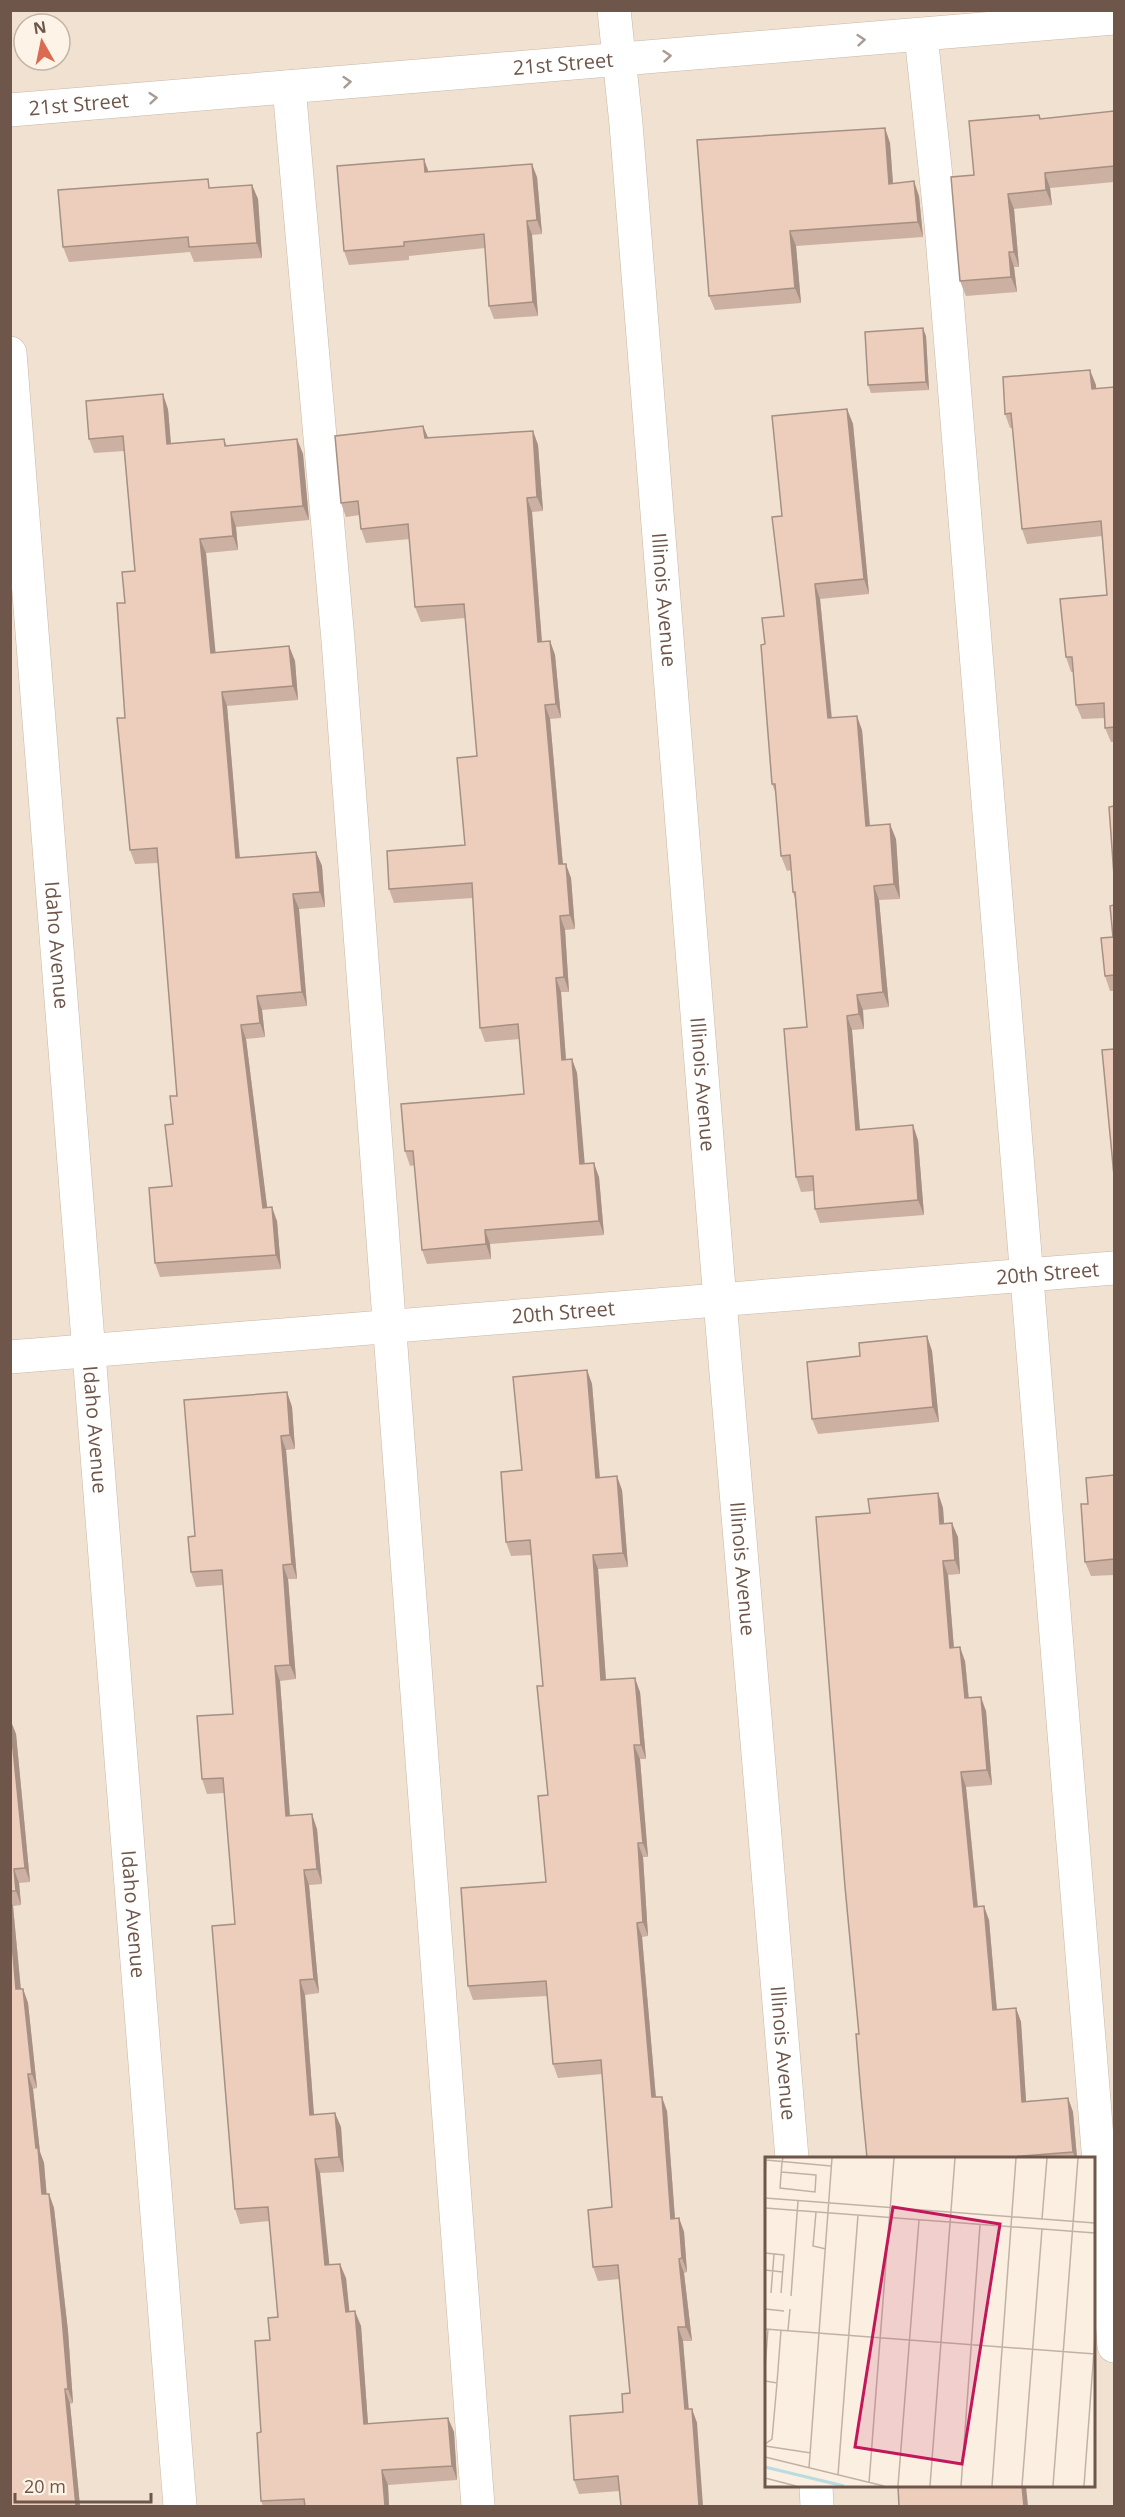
<svg xmlns="http://www.w3.org/2000/svg" width="1125" height="2517" font-family="'Open Sans',sans-serif">
<style>
.residential{fill:#f1e1d0;fill-rule:evenodd}
.lines{fill:none;stroke-linecap:round;stroke-linejoin:round}
.minor-casing{stroke:#c9b7a9;stroke-width:34}
.minor{stroke:#fff;stroke-width:33}
.wall{fill:#ccb0a1}
.shaded-wall{fill:#a69083}
.building{fill:#edcdbb;stroke:#a69083;stroke-width:1.5}
.oneway{stroke:#a99a92}
.labels{text-anchor:middle;stroke-width:5;stroke-linejoin:round;paint-order:stroke}
.street-label{font-size:20px;fill:#6f564a;stroke:#fdf4e7}
.inset-river{fill:none;stroke:#b8dce1;stroke-width:3}
.inset-road{fill:none;stroke:#c2b2a5;stroke-width:1.5}
.view{fill:#c2185b;fill-opacity:0.15;stroke:#c2185b;stroke-width:3}
.inset-edge{fill:none;stroke:#6f564a;stroke-width:3}
</style>
<rect width="100%" height="100%" fill="#faefe1"/>
<path class="residential" d="M11,11H1114V2506H11ZM24,24H60V60H24ZM766,2158H1094V2486H766Z"/>
<g class="lines">
<defs>
<g id="minor">
<path id="s1" d="M614,10L626,124L720,1301L792,2158"/>
<path d="M921,35L941,224L1114,2346"/>
<path d="M289,87L338,640L478,2506"/>
<path id="s2" d="M10,110L1114,18"/>
<path id="s3" d="M10,353L180,2506"/>
<path id="s4" d="M10,1357L1114,1268"/>
<path d="M816,2486L817,2506"/>
</g>
</defs>
<use href="#minor" class="minor-casing"/>
<use href="#minor" class="minor"/>
</g>
<path class="wall" d="M1114,111V182L1050,188L1052,205L1014,209L1019,267H1014L1017,292L966,296L960,281L974,175L1039,115L1040,119Z
M885,128L890,143L893,183L919,196L923,237L796,246L801,303L715,310L709,296Z
M429,172L537,177L542,234L532,235L538,316L494,319L489,306L485,248L409,256V260L349,265L344,251Z
M252,185L258,199L262,258L194,262L190,252L69,262L63,247L212,188Z
M926,336L929,390L871,393L868,385Z
M1096,385V389L1114,387V742H1111L1105,728V718L1082,719L1076,705L1074,672H1071L1066,657L1107,595L1102,536L1027,544L1022,529L1013,428H1010L1005,414Z
M168,409L171,443L224,439L227,446L297,439L303,454L309,520L236,527L238,550L206,553L215,653L289,646L295,661L298,700L227,706L240,858L316,852L322,866L325,907L299,909L307,1006L262,1010L265,1037L246,1039L267,1207L277,1221L281,1269L160,1277L155,1263L172,1186L173,1124L177,1096L158,863L135,864L130,850L125,718V603L135,571L124,451L94,453L89,439Z
M847,409L853,424L869,594L820,599L832,718L862,730L870,825L896,839L900,899L879,900L889,1007L863,1010L864,1029L852,1030L860,1129L918,1140L924,1215L820,1223L815,1209L814,1191L801,1192L796,1177L807,1027L795,899L793,892L791,870L787,871L781,856L776,794L772,784L765,644L784,616Z
M423,426L428,438L533,431L538,445L543,511L532,512L542,642L550,641L555,655L561,718L550,719L563,864L571,878L575,929L565,930L569,992H561L566,1060L572,1059L577,1073L584,1164L599,1177L604,1235L490,1244L491,1259L427,1264L422,1250L415,1165L410,1166L405,1151L524,1094L520,1039L485,1042L480,1028L473,898L394,903L389,889L465,845L477,756L465,618L421,622L415,607L410,539L366,543L361,529L360,515L346,517L341,503Z
M1114,905V991H1110L1105,976L1113,937Z
M927,1336L932,1351L939,1422L818,1434L812,1419Z
M587,1370L592,1384L600,1478L622,1490L628,1567L598,1569L606,1680L640,1692L646,1759H640L648,1857H643L648,1936L642,1937L656,2097L667,2111L675,2219L679,2218L684,2232L687,2272L684,2273L692,2341H683L688,2409H692L697,2423L620,2491L579,2494L574,2480L623,2412L630,2393L619,2279L598,2281L593,2267L612,2207L602,2074L558,2078L553,2064L547,1996L473,2000L468,1986L546,1882L548,1795L543,1686L531,1555L511,1556L506,1542L522,1470Z
M287,1392L292,1407L295,1449L286,1450L297,1579H288L296,1679L280,1681L290,1816L317,1829L322,1884L309,1885L319,1993L305,1995L314,2114L341,2127L344,2172L320,2173L329,2265L346,2278L349,2312L361,2326L368,2424L448,2418L454,2432L457,2480L388,2485L389,2506H263L261,2501V2432L270,2340L278,2317L269,2221L240,2224L235,2209V1924L224,1793L207,1794L202,1779L233,1714L223,1585L196,1587L191,1572L195,1536Z
M1114,1475V1575L1091,1576L1085,1562Z
M938,1493L943,1508L944,1523L958,1537L960,1574L948,1575L954,1648L965,1661L969,1698L986,1711L992,1785L966,1787L978,1906L989,1920L997,2010L1016,2008L1021,2022L1026,2101L1068,2098L1073,2112L1077,2158H867L859,2034L870,1513Z
M10,1719L16,1734L30,1882L19,1883L21,1905L13,1906L21,1989H23L28,2003L37,2088L33,2089L40,2152L44,2163L46,2194H49L54,2208L68,2331L73,2403L70,2404L80,2506H10Z"/>
<path class="shaded-wall" d="M885,128L890,143L894,198L889,184Z
M424,159L429,173L425,172Z
M532,164L537,177L542,234L537,220Z
M1045,173L1050,188L1052,205L1046,190Z
M914,181L919,196L923,237L918,222Z
M252,185L258,199L262,258L257,243Z
M1008,194L1014,209L1019,267L1014,252Z
M527,221L532,235L538,316L533,302Z
M790,231L796,246L801,303L795,288Z
M1009,252L1014,267L1017,292L1011,277Z
M923,328L926,336L929,390L926,382Z
M1090,370L1096,385L1097,404L1092,389Z
M163,394L168,409L172,458L167,444Z
M847,409L853,424L869,594L864,579Z
M423,426L429,440L425,438Z
M533,431L538,445L543,511L537,497Z
M297,439L303,454L309,520L303,506Z
M527,498L532,512L543,657L538,642Z
M231,512L236,527L238,550L233,536Z
M200,539L206,553L217,667L211,653Z
M815,584L820,599L833,733L828,718Z
M550,641L555,655L561,718L556,704Z
M289,646L295,661L298,700L293,686Z
M222,692L227,706L241,873L236,858Z
M545,705L550,719L564,878L559,864Z
M857,716L862,730L871,841L866,826Z
M890,824L896,839L900,899L894,884Z
M316,852L322,866L325,907L320,892Z
M566,864L571,878L575,929L570,915Z
M874,886L879,900L889,1007L883,992Z
M293,894L299,909L307,1006L302,992Z
M560,916L565,930L569,992L564,977Z
M556,978L561,992L567,1074L562,1060Z
M857,995L863,1010L864,1029L859,1014Z
M257,996L262,1010L265,1037L260,1023Z
M847,1016L852,1030L861,1144L856,1130Z
M241,1025L246,1039L269,1222L263,1208Z
M572,1059L577,1073L586,1178L580,1164Z
M913,1125L918,1140L924,1215L918,1200Z
M594,1163L599,1177L604,1235L599,1221Z
M272,1207L277,1221L281,1269L276,1255Z
M485,1230L490,1244L491,1259L486,1244Z
M927,1336L932,1351L939,1422L933,1407Z
M587,1370L592,1384L601,1492L596,1478Z
M287,1392L292,1407L295,1449L290,1435Z
M281,1436L286,1450L297,1579L292,1564Z
M617,1476L622,1490L628,1567L623,1553Z
M938,1493L943,1508L945,1538L940,1524Z
M952,1523L958,1537L960,1574L955,1560Z
M593,1555L598,1569L607,1695L601,1680Z
M943,1561L948,1575L955,1662L950,1648Z
M283,1565L288,1579L296,1679L290,1665Z
M960,1647L965,1661L970,1713L965,1698Z
M275,1666L280,1681L291,1831L286,1816Z
M635,1678L640,1692L646,1759L641,1745Z
M981,1697L986,1711L992,1785L987,1770Z
M10,1719L16,1734L30,1882L25,1868Z
M634,1745L640,1759L648,1857L643,1843Z
M961,1772L966,1787L979,1921L974,1907Z
M312,1814L317,1829L322,1884L317,1869Z
M638,1843L643,1857L648,1936L643,1922Z
M14,1869L19,1883L21,1905L16,1891Z
M304,1870L309,1885L319,1993L314,1979Z
M10,1898L13,1906L22,2003L16,1989L10,1920Z
M984,1906L989,1920L998,2024L993,2010Z
M637,1923L642,1937L657,2111L652,2097Z
M300,1980L305,1995L315,2129L310,2115Z
M23,1989L28,2003L37,2088L32,2074Z
M1016,2008L1021,2022L1027,2116L1022,2102Z
M28,2074L33,2089L40,2152L44,2163L48,2209L42,2194L36,2148Z
M662,2097L667,2111L676,2233L671,2219Z
M1068,2098L1073,2112L1077,2158H1075L1073,2152Z
M335,2113L341,2127L344,2172L339,2157Z
M315,2159L320,2173L331,2280L325,2265Z
M49,2194L54,2208L68,2331L73,2403L68,2389Z
M679,2218L684,2232L687,2272L682,2258Z
M679,2259L684,2273L692,2341L686,2327Z
M340,2264L346,2278L351,2326L346,2312Z
M355,2311L361,2326L369,2438L364,2424Z
M678,2327L683,2341L690,2423L685,2409Z
M65,2389L70,2404L80,2506H76Z
M692,2409L697,2423L703,2506H699Z
M448,2418L454,2432L457,2480L452,2466Z
M382,2470L388,2485L389,2506H385Z
M1022,2486H1026L1028,2506H1024Z"/>
<path class="building" d="M1114,111V166L1045,173L1046,190L1008,194L1014,252H1009L1011,277L960,281L951,177L974,175L969,121L1039,115L1040,119Z
M885,128L889,184L914,181L918,222L790,231L795,288L709,296L697,140Z
M424,159L425,172L532,164L537,220L527,221L533,302L489,306L484,234L404,242V246L344,251L337,166Z
M208,179L209,188L252,185L257,243L189,247L188,237L63,247L58,190Z
M923,328L926,382L868,385L865,332Z
M1090,370L1092,389L1114,387V727L1105,728L1104,703L1076,705L1072,657H1066L1060,599L1107,595L1101,521L1022,529L1011,413L1005,414L1003,377Z
M163,394L167,444L224,439L225,446L297,439L303,506L231,512L233,536L200,539L211,653L289,646L293,686L222,692L236,858L316,852L320,892L293,894L302,992L257,996L260,1023L241,1025L263,1208L272,1207L276,1255L155,1263L149,1188L172,1186L165,1125L173,1124L170,1096H177L157,848L130,850L117,718H125L117,603H125L122,572L135,571L123,436L89,439L86,401Z
M847,409L864,579L815,584L828,718L857,716L866,826L890,824L894,884L874,886L883,992L857,995L859,1014L847,1016L856,1130L913,1125L918,1200L815,1209L813,1176L796,1177L784,1029L807,1027L795,892H793L790,855L781,856L775,784H772L761,645L765,644L762,618L784,616L772,517L782,516L772,416Z
M423,426L425,438L533,431L537,497L527,498L538,642L550,641L556,704L545,705L559,864H566L570,915L560,916L564,977L556,978L562,1060L572,1059L580,1164L594,1163L599,1221L485,1230L486,1244L422,1250L413,1151H405L401,1104L524,1094L518,1024L480,1028L472,883L389,889L387,851L465,845L457,758L477,756L464,604L415,607L408,524L361,529L358,501L341,503L335,436Z
M1114,806V876L1109,807Z
M1114,905V975L1105,976L1101,938L1113,937L1110,906Z
M1114,1049V1176L1102,1050Z
M927,1336L933,1407L812,1419L807,1362L860,1356L859,1343Z
M587,1370L596,1478L617,1476L623,1553L593,1555L601,1680L635,1678L641,1745H634L643,1843H638L643,1922L637,1923L652,2097H662L671,2219L679,2218L682,2258L679,2259L686,2327H678L685,2409H692L699,2506H621L618,2476L574,2480L570,2416L623,2412L622,2394L630,2393L618,2265L593,2267L588,2210L612,2207L601,2060L553,2064L546,1981L468,1986L461,1888L546,1882L538,1796L548,1795L537,1686H543L530,1540L506,1542L501,1472L522,1470L513,1377Z
M287,1392L290,1435L281,1436L292,1564L283,1565L290,1665L275,1666L286,1816L312,1814L317,1869L304,1870L314,1979L300,1980L310,2115L335,2113L339,2157L315,2159L325,2265L340,2264L346,2312L355,2311L364,2424L448,2418L452,2466L382,2470L385,2506H305L304,2499L261,2501L257,2433L261,2432L255,2341L270,2340L268,2318L278,2317L268,2207L235,2209L212,1926L235,1924L223,1778L202,1779L197,1716L233,1714L222,1570L191,1572L188,1537L195,1536L184,1400Z
M1114,1475V1559L1085,1562L1081,1504H1088L1086,1478Z
M938,1493L940,1524L952,1523L955,1560L943,1561L950,1648L960,1647L965,1698L981,1697L987,1770L961,1772L974,1907L984,1906L993,2010L1016,2008L1022,2102L1068,2098L1073,2152L999,2158H867L861,2095L856,2034H859L845,1887L816,1517L870,1513L868,1499Z
M10,1719L25,1868L14,1869L16,1891H10Z
M10,1920L16,1989H23L32,2074H28L36,2148H38L42,2194H49L62,2317L68,2389H65L76,2506H10Z
M898,2486H1022L1024,2506H899Z"/>
<defs><path id="oneway-chevron" d="M-2-3.5L2.5 0L-2 3.5" fill="none" stroke-width="1.6" stroke-linecap="round" stroke-linejoin="round" transform="scale(1.5)"/></defs>
<g class="oneway">
<use href="#oneway-chevron" transform="translate(861 40) rotate(-5)"/>
<use href="#oneway-chevron" transform="translate(667 56) rotate(-5)"/>
<use href="#oneway-chevron" transform="translate(347 82) rotate(-5)"/>
<use href="#oneway-chevron" transform="translate(153 98) rotate(-5)"/>
</g>
<g class="labels">
<g class="street-label">
<text dy="7" stroke="none"><textPath href="#s2" startOffset="555">21st Street</textPath></text>
<text dy="7" stroke="none"><textPath href="#s2" startOffset="69">21st Street</textPath></text>
<text dy="7" stroke="none"><textPath href="#s1" startOffset="592">Illinois Avenue</textPath></text>
<text dy="7" stroke="none"><textPath href="#s3" startOffset="594">Idaho Avenue</textPath></text>
<text dy="7" stroke="none"><textPath href="#s1" startOffset="1078">Illinois Avenue</textPath></text>
<text dy="7" stroke="none"><textPath href="#s4" startOffset="1041">20th Street</textPath></text>
<text dy="7" stroke="none"><textPath href="#s4" startOffset="555">20th Street</textPath></text>
<text dy="7" stroke="none"><textPath href="#s3" startOffset="1080">Idaho Avenue</textPath></text>
<text dy="7" stroke="none"><textPath href="#s1" startOffset="1564">Illinois Avenue</textPath></text>
<text dy="7" stroke="none"><textPath href="#s3" startOffset="1566">Idaho Avenue</textPath></text>
<text dy="7" stroke="none"><textPath href="#s1" startOffset="2050">Illinois Avenue</textPath></text>
</g>
</g>
<g transform="translate(765 2157)">
<rect width="330" height="330" fill="#faefe1"/>
<path class="inset-river" d="M0,310L79,329"/>
<path class="inset-road" d="M1,3L66,9M16,15L51,18L50,35L15,31L17,5L18,1M0,20L1,1M0,41L330,66M0,51L330,76M51,55L48,89L61,92M277,62L282,1M0,96L19,98L16,136M0,113L18,115M6,136L9,97M26,139L33,44M0,152L19,154M0,172L330,197M23,173L25,152M0,211L3,172M0,224L12,226L16,173M0,287L7,282L12,226M0,289L46,296M0,300L119,329M44,311L67,1M73,318L93,58M0,321L31,329M104,326L129,1M133,329L154,63M165,329L190,1M196,329L215,68M227,329L251,1M257,329L277,72M288,329L313,1M319,329L330,180"/>
<path class="view" d="M128,50L235,67L197,307L90,290Z"/>
<rect width="330" height="330" class="inset-edge"/>
</g>
<rect width="1125" height="2517" fill="none" stroke="#6f564a" stroke-width="24"/>
<g transform="translate(42 42) rotate(351)"><circle r="28" fill="#fdf4e7" stroke="#c4b5a8" stroke-width="1.5"/>
<path d="M0-4.5L10 22L0 15L-10 22Z" fill="#db6a50"/>
<text y="-9" font-size="16" font-weight="bold" text-anchor="middle" fill="#6f564a">N</text>
</g>
<path d="M15 2493v9h136v-9" fill="none" stroke="#6f564a" stroke-width="3"/>
<text x="24" y="2493" font-size="18" fill="#6f564a" stroke="#fdf4e7" stroke-width="4.5" paint-order="stroke">20 m</text>
</svg>
